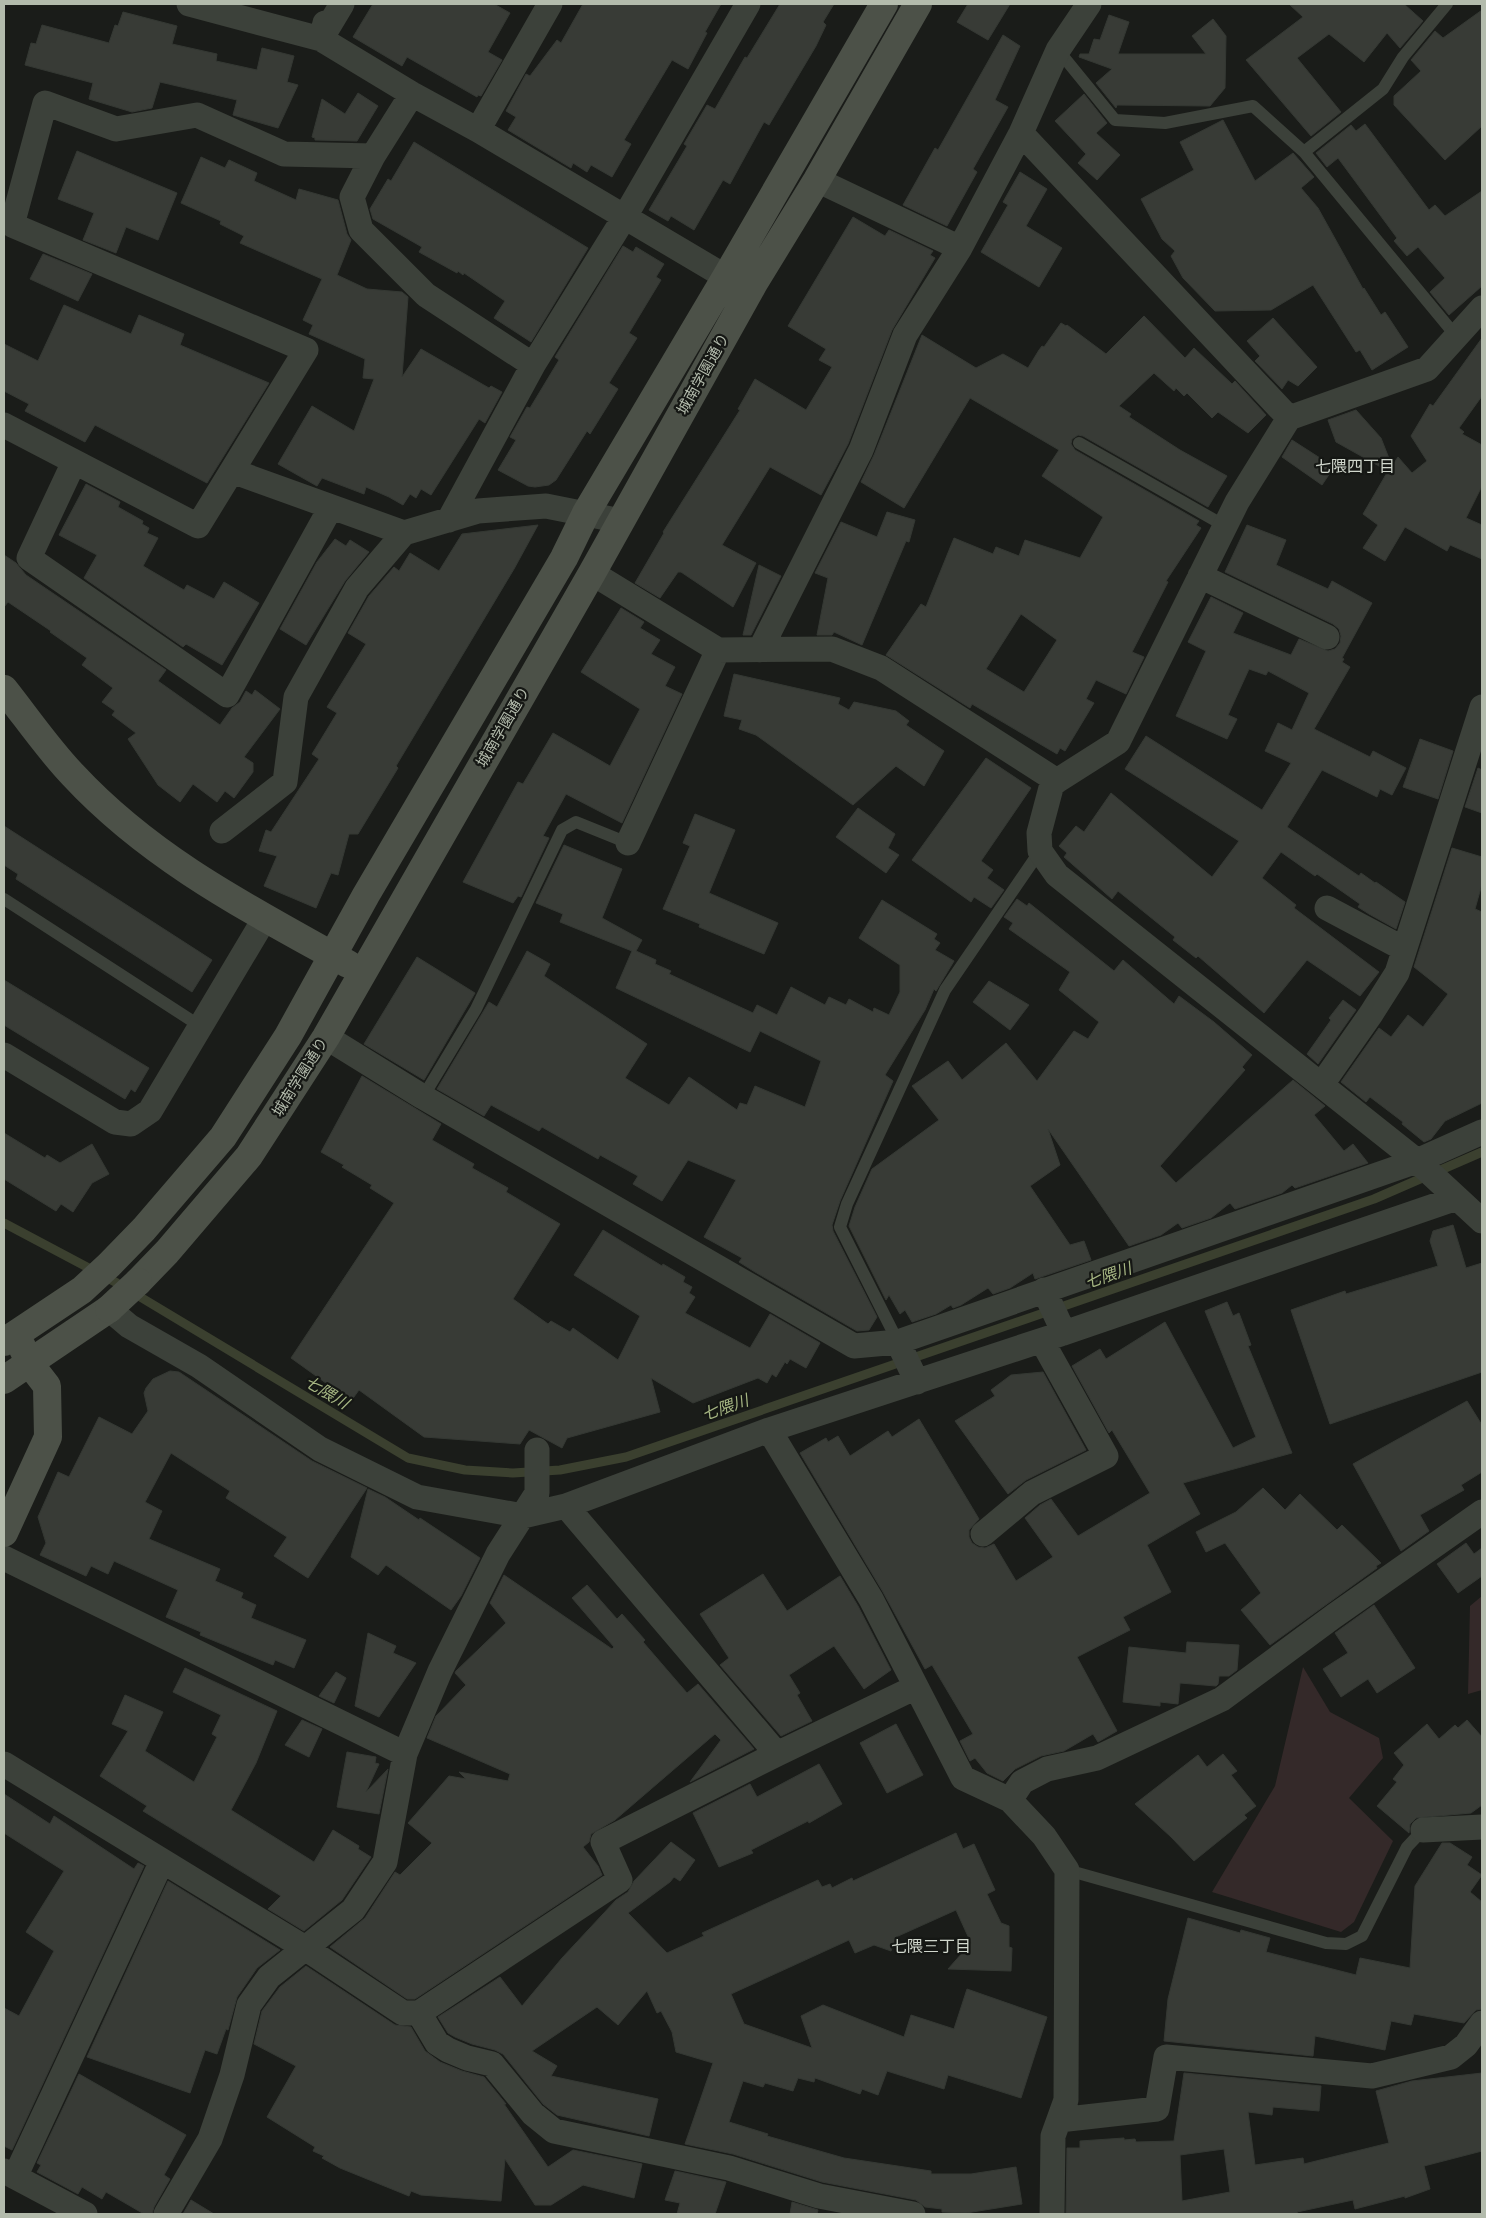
<svg xmlns="http://www.w3.org/2000/svg" width="1486" height="2218" font-family="'Noto Sans','Noto Sans JP',sans-serif">
<style>
.green{fill:#342929}
.lines{fill:none;stroke-linecap:round;stroke-linejoin:round}
.stream{stroke:#3b402f;stroke-width:9}
.building{fill:#383b36;stroke:#343833;fill-rule:evenodd}
.lane{stroke:#3c413a;stroke-width:12}
.street{stroke:#3c413a;stroke-width:25}
.secondary{stroke:#4c5148;stroke-width:28}
.secondary-bridge{stroke:#4c5148;stroke-width:28}
.labels{text-anchor:middle;stroke-width:4.5;stroke-linejoin:round;paint-order:stroke}
.street-label{font-size:15px;fill:#b3bbac;stroke:#151714}
.neighbourhood-label{font-size:16px;fill:#d1d7cd;stroke:#151714}
.water-label{font-size:16px;font-style:italic;fill:#a6b683;stroke:#151714}
</style>
<rect width="100%" height="100%" fill="#1a1c19"/>
<path class="green" d="M1482,1596V1690L1468,1694L1470,1606Z
M1303,1667L1330,1712L1379,1738L1383,1758L1349,1798L1393,1841L1354,1922L1341,1932L1212,1892L1275,1786Z"/>
<g class="lines">
<path class="stream" d="M4,1223L117,1283L408,1458L465,1470L513,1473L560,1470L626,1457L1374,1199L1482,1152"/>
</g>
<path class="building" d="M373,4H494L510,13L488,52L502,60L481,96L478,95L477,97L407,57L402,66L353,37Z
M583,4H721L705,32L707,33L688,69L672,60L624,140L631,144L612,177L591,165L587,172L573,163L571,168L508,130L516,117L506,111L526,74L530,76L557,40L561,43Z
M780,4H834L823,22L826,25L816,46L769,125L764,122L730,184L723,180L694,230L671,216L668,221L649,210L687,146L684,144L707,105L715,109L745,57L747,58Z
M968,4H1010L988,40L957,22Z
M1289,4H1404L1423,21L1400,48L1387,33L1364,62L1329,34L1297,58L1341,112L1311,136L1246,60L1303,17Z
M1482,10V126L1445,160L1394,105V96L1421,71L1411,60L1435,31L1443,38Z
M123,12L177,26L172,44L217,54L216,61L257,70L262,48L294,56L287,82L298,85L278,128L233,115L237,100L160,82L152,108L132,112L89,99L93,83L25,65L31,43L36,44L42,25L109,43L115,25L118,26Z
M1109,15L1129,22L1118,54H1206L1192,36L1213,19L1226,36L1225,88L1210,106L1117,105L1116,108L1096,83L1112,69L1079,57L1080,54H1089L1094,39L1100,40Z
M1003,35L1020,46L995,100L1008,107L973,169L977,172L947,226L903,205L935,148L938,150Z
M358,93L378,106L357,141L315,140V138L312,137L322,99L345,114Z
M1084,94L1107,123L1096,133L1120,155L1097,180L1078,163L1086,154L1055,121Z
M1223,120L1255,181L1293,153L1314,177L1301,188L1318,208L1363,289L1364,288L1381,315L1385,312L1408,347L1372,370L1360,350L1356,352L1313,285L1271,310L1215,311L1183,278L1171,256L1175,251L1162,239L1141,199L1194,170L1180,142Z
M1365,124L1429,210L1435,205L1445,216L1482,191V286L1449,315L1430,292L1445,278L1418,247L1407,256L1394,241L1397,238L1338,158L1327,167L1316,153L1351,125L1356,131Z
M414,142L588,248L531,342L494,318L505,301L464,273L463,275L458,271L457,273L419,252L422,247L373,219L370,209L388,179L391,181Z
M77,151L177,193L158,240L126,227L116,253L83,240L94,213L58,199Z
M201,157L225,168L229,160L257,173L254,181L296,200L299,189L338,200L347,234L351,240L337,275L367,289L402,292L408,297L402,377L421,349L489,388L491,386L502,392L485,423L479,419L431,495L421,489L416,498L410,494L403,505L389,497L366,487L364,494L322,478L317,486L278,464L312,406L354,431L374,379L363,378L365,359L309,334L313,325L303,320L322,279L240,243L244,236L220,224L221,221L181,203Z
M1020,172L1047,189L1026,226L1062,248L1039,287L981,252L1008,205L1003,202Z
M853,217L885,236L889,230L933,251L930,255L935,258L892,330L848,444L835,469L821,495L770,467L722,545L756,563L733,607L681,572H678L660,598L635,583L664,533L663,532L740,410L738,409L755,379L806,410L832,367L819,360L826,349L788,326Z
M623,246L633,252L636,247L664,264L656,277L661,280L629,333L637,338L609,383L618,389L590,434L587,431L556,480L549,485L535,487L528,486L498,470L516,440L510,437L527,407L530,408L559,360L555,357Z
M43,254L92,274L78,301L30,279Z
M64,305L131,334L139,315L184,334L180,345L269,383L207,483L95,425L85,442L25,411L29,404L4,391V344L38,361Z
M1144,316L1185,358L1194,348L1232,384L1235,381L1266,415L1248,433L1218,412L1212,418L1187,393L1184,396L1176,388L1174,391L1154,373L1119,406L1131,414L1129,417L1180,450L1227,476L1208,507L1083,436L1078,435L1072,439L1071,444L1075,450L1199,521L1196,525L1201,528L1166,581L1168,582L1132,652L1144,657L1126,694L1096,680L1086,699L1094,703L1065,751L1060,748L1057,754L972,704L970,708L886,655L921,604L926,607L954,538L993,554L996,547L1019,556L1025,540L1080,558L1103,517L1042,476L1059,450L970,398L904,508L861,482L874,455L922,335L976,368L1003,354L1028,368L1039,350L1042,346L1044,347L1061,323L1066,326L1067,325L1106,354ZM1021,614L1057,640L1024,692L986,669Z
M1273,318L1317,367L1298,386L1288,380L1282,389L1255,361L1260,356L1247,341Z
M1482,338V396L1459,428L1464,432L1462,434L1482,445V486L1466,518L1482,525V559L1450,545L1447,551L1405,527L1385,561L1363,548L1378,525L1363,514L1388,471L1336,442L1328,420L1356,410L1381,438L1392,466L1398,457L1412,473L1427,461L1411,436L1430,404L1433,406Z
M1292,440L1334,467L1322,485L1282,457Z
M86,484L120,502L118,507L143,521L142,524L149,528L147,533L158,538L143,566L184,590L187,585L214,599L224,582L259,603L222,665L186,644L183,647L84,578L97,555L59,535Z
M887,512L915,520L909,542L906,541L862,645L834,632L832,635H817L828,578L815,573L841,522L877,537Z
M538,525L514,569L396,766L398,768L358,834H349L338,875L331,873L316,908L264,886L277,856L259,851L266,830L271,832L319,759L312,754L337,713L327,707L366,644L348,633L369,596L394,567L399,571L410,553L439,571L462,534Z
M1247,525L1286,540L1276,565L1328,589L1332,581L1372,603L1342,658L1344,659L1342,662L1350,667L1314,729L1370,757L1373,751L1406,768L1392,795L1380,789L1377,797L1322,770L1287,827L1359,876L1361,873L1375,883L1376,882L1405,902L1396,929L1369,914L1358,907L1360,904L1317,874L1315,876L1281,852L1262,878L1296,905L1294,908L1379,972L1360,996L1307,960L1264,1013L1198,956L1196,958L1173,940L1175,937L1118,891L1112,899L1064,857L1067,853L1059,846L1076,826L1084,832L1111,793L1212,877L1239,841L1125,769L1146,736L1262,810L1291,763L1265,751L1278,723L1292,730L1309,693L1268,671L1266,675L1249,669L1228,715L1237,719L1227,739L1176,716L1206,651L1188,642L1211,597L1243,613L1233,633L1291,655L1299,639L1328,651L1335,649L1340,643L1341,636L1339,629L1333,624L1225,572Z
M335,539L346,546L350,540L369,552L345,581L306,645L280,629L317,562Z
M4,555L16,563L26,575L166,670L158,681L220,725L232,708L240,702L246,691L252,695L255,690L280,709L244,757L253,763V772L234,798L225,791L217,802L193,784L180,802L158,785L128,739L136,733L112,715L115,711L102,702L113,688L82,665L87,658L50,632L51,631L8,602L4,607Z
M759,565L781,576L751,635H743Z
M621,608L644,622L640,628L660,640L651,654L675,667L665,686L682,694L622,823L566,794L543,836L549,838L521,897L518,896L513,903L463,882L518,782L523,784L553,733L610,766L640,709L581,672Z
M734,674L840,698L838,704L849,710L854,702L896,711L909,721L906,725L944,751L924,786L896,766L853,805L756,735L739,729L742,720L724,716Z
M1420,739L1453,751L1438,799L1403,787Z
M986,758L1031,788L981,861L993,870L987,878L1004,890L991,908L974,897L971,902L912,860Z
M1478,768L1482,770V813L1465,807Z
M858,808L895,834L888,848L899,855L886,873L836,837Z
M695,814L735,830L709,893L778,923L764,954L699,927L700,924L663,909L690,846L683,843Z
M4,826L212,960L192,992L16,879L18,874L4,865Z
M564,845L622,869L602,918L642,940L636,951L656,960L655,964L671,971L669,974L753,1013L757,1005L777,1015L791,987L825,1005L829,997L846,1005L849,999L873,1012L874,1008L889,1015L900,992V965L859,938L882,900L937,934L934,939L940,943L935,950L954,961L936,991L934,989L925,1010L885,1075L893,1081L840,1201L832,1225L833,1231L877,1317L869,1330L857,1331L755,1272L739,1262L742,1258L704,1237L736,1180L688,1160L662,1201L633,1184L638,1176L600,1155L598,1159L542,1127L539,1131L491,1105L484,1116L437,1089L489,1002L497,1007L527,951L550,964L544,976L647,1044L625,1078L669,1105L689,1077L737,1110L740,1103L747,1105L755,1086L805,1107L821,1061L760,1031L750,1052L616,988L632,951L560,922L563,914L536,903Z
M1452,848L1482,857V884L1475,909L1482,912V1103L1445,1121L1431,1139L1424,1142L1402,1124L1403,1122L1370,1097L1366,1102L1341,1082L1379,1028L1391,1037L1408,1015L1423,1027L1448,994L1414,967Z
M1017,899L1027,906L1029,903L1114,971L1123,960L1174,1004L1179,996L1214,1022L1252,1055L1242,1067L1245,1070L1160,1166L1176,1183L1293,1080L1325,1106L1314,1115L1344,1151L1353,1144L1368,1163L1295,1188L1292,1185L1282,1193L1235,1209L1230,1203L1211,1218L1182,1228L1178,1223L1161,1235L1129,1246L1048,1129L1060,1165L1030,1186L1070,1245L1084,1241L1091,1260L1035,1279L1033,1273L1010,1288L993,1294L988,1288L961,1305L953,1308L951,1305L936,1314L912,1322L905,1310L900,1314L889,1295L886,1300L849,1226L855,1207L872,1169L939,1120L912,1086L948,1061L962,1080L1006,1043L1037,1081L1074,1031L1088,1039L1099,1022L1059,990L1070,972L1009,929L1013,923L1004,917Z
M417,957L475,993L424,1080L364,1044Z
M4,980L149,1068L135,1092L131,1089L125,1099L4,1025Z
M989,981L1029,1005L1010,1030L973,1002Z
M1343,1000L1356,1010L1318,1064L1307,1054L1331,1020L1329,1018Z
M362,1076L441,1124L432,1140L474,1164L472,1168L508,1188L506,1192L560,1224L513,1299L548,1324L551,1321L570,1332L573,1328L618,1360L640,1316L574,1275L603,1230L662,1266L663,1264L685,1277L683,1282L692,1287L689,1293L695,1297L685,1313L750,1348L770,1314L820,1343L806,1368L790,1359L787,1364L785,1362L776,1377L772,1374L767,1383L758,1378L693,1403L651,1378L660,1412L567,1438L562,1448L529,1430L520,1444L424,1437L359,1390L351,1401L291,1358L394,1203L370,1188L372,1185L342,1167L344,1165L321,1152Z
M4,1133L45,1158L47,1155L60,1163L92,1144L109,1174L92,1183L73,1212L61,1204L56,1211L4,1179Z
M1453,1225L1466,1268L1482,1263V1372L1330,1424L1291,1310L1345,1291L1346,1294L1438,1266L1430,1241L1433,1231Z
M1227,1302L1233,1316L1239,1313L1251,1345L1248,1346L1292,1453L1183,1483L1200,1514L1147,1545L1171,1592L1123,1617L1130,1630L1077,1657L1117,1731L1098,1742L1093,1734L1064,1751L1041,1756L1015,1769L1003,1781L987,1773L975,1758L970,1761L960,1741L973,1734L932,1665L925,1669L883,1592L800,1453L826,1438L828,1442L838,1436L850,1456L888,1431L892,1437L919,1419L979,1519L969,1530V1537L972,1543L978,1547L985,1548L994,1544L1016,1581L1053,1557L1025,1518L1040,1505L1051,1499L1078,1536L1150,1493L1112,1430L1109,1433L1072,1366L1100,1349L1106,1359L1165,1322L1233,1448L1256,1437L1205,1311Z
M170,1371L179,1372L312,1461L367,1488L308,1578L274,1556L287,1537L226,1498L230,1491L171,1453L145,1502L162,1511L149,1539L220,1569L215,1581L243,1593L241,1598L256,1605L251,1618L306,1640L294,1668L275,1660L273,1665L200,1635L201,1632L166,1617L178,1590L114,1561L108,1574L91,1566L86,1576L40,1555L46,1543L38,1517L58,1472L69,1477L99,1417L132,1434L148,1411L144,1393L146,1388L153,1379Z
M1043,1372L1086,1450L1026,1480L1008,1494L955,1421L995,1396L991,1390L1011,1375Z
M1467,1401L1482,1425V1472L1461,1485L1464,1490L1420,1515L1429,1531L1401,1551L1353,1464Z
M1263,1488L1285,1510L1300,1494L1337,1530L1342,1525L1381,1563L1376,1566L1377,1568L1270,1645L1241,1610L1261,1593L1225,1543L1206,1552L1196,1532L1236,1512Z
M368,1489L385,1497L419,1520L420,1518L480,1558L461,1596L451,1610L386,1565L378,1575L351,1557Z
M1466,1543L1474,1554L1482,1548V1576L1458,1593L1437,1564Z
M763,1574L787,1611L840,1576L858,1606L891,1670L864,1689L834,1646L789,1675L800,1693L797,1695L812,1721L781,1736L720,1665L729,1658L700,1614Z
M504,1575L612,1649L614,1647L572,1598L587,1585L617,1619L622,1614L645,1640L643,1642L687,1693L698,1684L754,1749L690,1782L721,1740L715,1734L615,1820L591,1834L589,1842L583,1847L598,1866L602,1875L415,1999H407L330,1947L365,1918L395,1872L400,1875L432,1843L408,1823L449,1776L466,1779L459,1772L508,1781L510,1774L427,1738L436,1716L466,1685L455,1673L456,1671L506,1623L490,1603Z
M1374,1605L1415,1668L1377,1693L1368,1679L1341,1697L1323,1669L1348,1653L1335,1633Z
M368,1633L396,1646L393,1653L416,1663L379,1717L355,1706Z
M1187,1642L1239,1645L1237,1670L1229,1676H1219L1218,1684L1216,1686L1180,1683L1178,1704L1160,1702V1706L1123,1702L1129,1647L1186,1653Z
M185,1668L277,1711L256,1763L231,1810L314,1862L333,1830L359,1846L358,1849L371,1857L342,1900L304,1931L268,1909L281,1896L143,1811L147,1806L100,1776L128,1731L112,1724L125,1695L163,1712L145,1751L194,1782L217,1737L212,1734L221,1715L173,1692Z
M336,1672L346,1678L334,1703L319,1696Z
M302,1720L322,1729L309,1757L285,1745Z
M1467,1720L1482,1737V1805L1471,1813L1416,1818L1410,1824L1409,1833L1377,1806L1397,1782L1393,1779L1404,1765L1394,1753L1427,1724L1439,1739L1455,1725L1458,1728Z
M896,1724L923,1775L887,1793L860,1743Z
M347,1752L376,1757L375,1763L379,1764L366,1792L388,1769L379,1814L337,1807Z
M1223,1754L1237,1771L1231,1775L1256,1806L1244,1815L1247,1818L1194,1861L1171,1837L1135,1804L1198,1755L1207,1767Z
M819,1764L842,1804L809,1823L808,1821L751,1850L753,1853L719,1867L693,1813L750,1784L757,1797Z
M4,1794L50,1824L54,1816L134,1869L138,1863L144,1866L12,2150L4,2146V2008L19,2016L54,1951L26,1932L64,1871L4,1833Z
M956,1833L963,1849L974,1844L995,1890L987,1894L1001,1923L1009,1926V1947L1012,1948L1011,1971L948,1969L971,1943L956,1910L896,1937L891,1951L874,1945L855,1953L849,1940L731,1994L744,2024L812,2048L801,2016L823,2005L904,2037L911,2015L954,2029L967,1989L1047,2017L1021,2098L948,2075L944,2089L887,2071L878,2095L862,2089L860,2094L815,2078L814,2082L798,2078L793,2091L765,2083L763,2087L743,2081L729,2122L768,2134L767,2136L844,2158L931,2171V2174H971L1016,2167L1022,2204L966,2213L942,2212V2209L925,2207L916,2200L822,2182L733,2154L685,2144L713,2063L676,2052L672,2032L661,2011L657,2013L647,1991L618,2025L597,2007L532,2051L557,2066L551,2076L658,2099L649,2136L557,2115L543,2104L503,2054L495,2050L472,2044L455,2037L448,2033L438,2017L500,1977L522,2006L562,1958L616,1900L628,1892L634,1881L671,1842L695,1860L680,1881L674,1877L670,1882L628,1913L667,1953L704,1936L702,1933L818,1880L822,1887L830,1884L832,1888L852,1878L853,1881Z
M1442,1843H1450L1472,1857L1467,1865L1482,1875L1470,1892L1482,1902V2009L1476,2010L1464,2023L1414,2014L1411,2025L1391,2021L1385,2050L1315,2036L1313,2056L1164,2041L1168,1999L1188,1918L1240,1933L1241,1930L1270,1938L1266,1952L1356,1975L1360,1958L1410,1968L1415,1886Z
M168,1881L280,1950L257,1968L237,1997L228,2030L226,2029L217,2054L205,2050L190,2093L87,2057Z
M306,1966L395,2025L411,2027L425,2051L440,2062L462,2071L484,2077L506,2104H504L548,2167L573,2150L642,2164L634,2198L583,2185L551,2205H535L505,2159L501,2201L421,2195L411,2191L409,2196L340,2168L322,2158L324,2156L313,2151L315,2147L267,2117L296,2066L254,2044L262,2011L280,1987Z
M1184,2073L1321,2086L1319,2111L1273,2107L1272,2115L1248,2112L1255,2165L1303,2158L1304,2164L1389,2143L1376,2091L1412,2081L1482,2073V2151L1424,2166L1430,2189L1405,2198V2196L1355,2209L1353,2200L1297,2212L1298,2214H1066L1067,2148H1080V2141L1124,2138V2140L1135,2139L1136,2142L1174,2141ZM1224,2149L1230,2192L1182,2201L1180,2155Z
M79,2074L186,2135L164,2175L170,2179L154,2207L152,2214H144L106,2192L102,2199L82,2187L78,2194L37,2172L41,2165L37,2163Z
M675,2171L726,2182L715,2214H677L680,2203L665,2200Z
M191,2200L214,2214H183Z
M792,2202L818,2210L817,2214H790Z"/>
<g class="lines">
<path class="lane" d="M1058,50L1115,120L1165,123L1253,106L1304,152L1456,336
M1304,152L1383,89L1403,57L1447,4
M1079,443L1225,526
M4,899L200,1026
M423,1097L476,1009L562,830L576,822L628,843
M898,1342L840,1227L847,1204L945,990L1040,851
M1067,1870L1326,1943L1346,1944L1362,1936L1407,1847L1423,1830"/>
<path class="street" d="M189,4L321,39L325,23
M342,4L321,39L412,94L478,130L726,277
M412,94L373,156L352,197L361,230L426,295L533,365
M478,130L550,4
M1021,133L1289,418
M817,180L960,248
M1482,308L1427,369L1289,418L1237,502L1118,742L1052,784L1039,833L1040,851L1057,875L1417,1161L1482,1221
M4,425L198,526L306,350L12,225L45,103L116,129L197,115L284,154L373,156
M74,462L29,558L227,695L331,507
M232,471L404,533L478,511L546,506L621,521
M449,520L533,365L624,218L748,4
M592,573L718,650L832,649L881,668L1057,781
M1200,576L1327,637
M760,650L861,450L905,335L960,248L1021,133L1058,50L1089,4
M222,831L285,782L296,697L357,588L404,533
M628,843L718,650
M1327,908L1404,949
M326,1037L423,1097L854,1346L898,1342L1417,1161L1482,1132
M4,1055L115,1122L131,1124L150,1111L265,918
M1322,1084L1371,1014L1397,973L1482,707
M1044,1290L1064,1333
M109,1309L129,1326L199,1366L320,1449L417,1497L523,1516L566,1506L769,1430L1064,1333L1457,1198
M898,1342L917,1382
M769,1430L871,1599L963,1778L1010,1800L1044,1836L1067,1870L1066,2100L1053,2136L1052,2214
M566,1506L777,1754
M983,1534L1032,1493L1106,1456L1042,1341
M4,1558L405,1754
M4,1764L305,1948L403,2013H419L620,1880L603,1842L777,1754L916,1687
M1010,1800L1022,1782L1047,1769L1097,1758L1222,1699L1334,1616L1482,1512
M1423,1830L1482,1827
M419,2013L437,2043L448,2050L467,2058L492,2064L533,2114L554,2131L729,2168L819,2196L913,2214
M1059,2120L1157,2109L1166,2057L1372,2076L1451,2057L1466,2045L1482,2023
M4,2171L85,2214
M15,2177L162,1861
M166,2214L210,2139L232,2075L249,2005L269,1977L353,1910L385,1862L405,1754L440,1671L498,1554L537,1493V1450"/>
<path class="secondary" d="M4,689C27,718 48,749 73,775C151,859 249,909 348,964
M138,1282L167,1252L249,1156L326,1037L592,573L754,283L817,180L918,4
M4,1342L82,1290L109,1265L144,1229L223,1137L288,1036L366,895L564,558L586,513L726,277L884,4
M4,1380L109,1309
M4,1533L48,1437L47,1386L30,1364L16,1334"/>
<path class="secondary-bridge" d="M109,1309L138,1282"/>
</g>
<g class="labels">
<g class="street-label">
<text transform="translate(703 374) rotate(-61)" y="5">城南学園通り</text>
<text transform="translate(503 727) rotate(-60)" y="5">城南学園通り</text>
<text transform="translate(300 1077) rotate(-58)" y="5">城南学園通り</text>
</g>
<g class="neighbourhood-label">
<text x="1355" y="472">七隈四丁目</text>
<text x="931" y="1952">七隈三丁目</text>
</g>
<g class="water-label">
<text transform="translate(1108 1275) rotate(-19)" y="6">七隈川</text>
<text transform="translate(327 1392) rotate(31)" y="6">七隈川</text>
<text transform="translate(725 1407) rotate(-19)" y="6">七隈川</text>
</g>
</g>
<rect width="1486" height="2218" fill="none" stroke="#b3bbac" stroke-width="10"/>
</svg>
